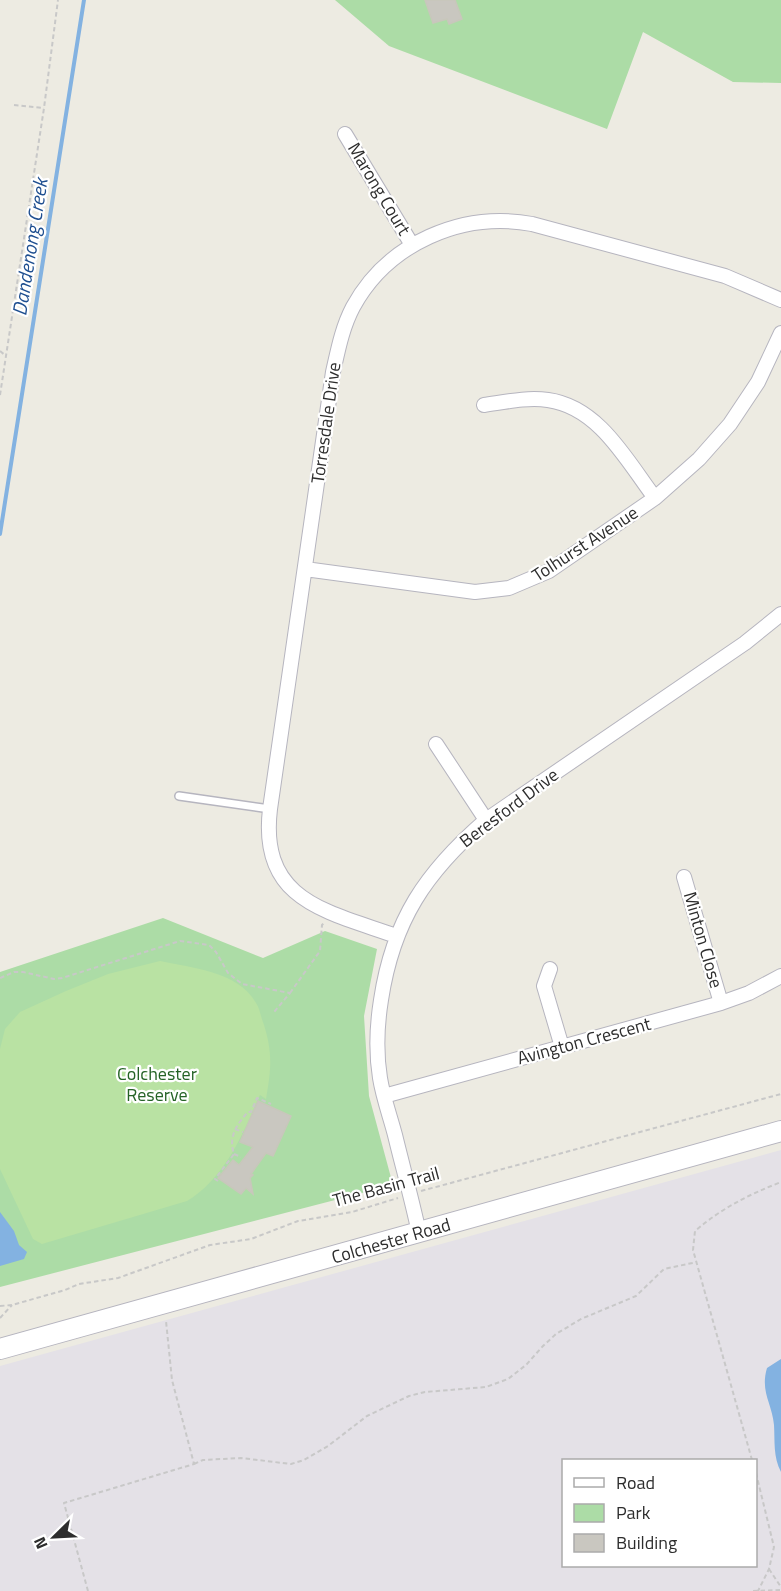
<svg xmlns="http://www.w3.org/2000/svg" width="781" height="1591" font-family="'Titillium Web',sans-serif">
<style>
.industrial{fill:#e4e1e7;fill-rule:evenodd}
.green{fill:#acdca6}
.pitch{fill:#b9e2a3}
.water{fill:#83b2e1}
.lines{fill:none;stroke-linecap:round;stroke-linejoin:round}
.stream{stroke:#83b2e1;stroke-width:4}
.building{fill:#c9c7c0;stroke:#c8c7bb;stroke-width:1.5}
.lane-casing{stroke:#b6b5bf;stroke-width:10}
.street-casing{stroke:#b6b5bf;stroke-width:16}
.secondary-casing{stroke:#b6b5bf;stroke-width:22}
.path{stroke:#c8c8c8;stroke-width:2;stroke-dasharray:4.5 3;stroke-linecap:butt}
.lane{stroke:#fff;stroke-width:7}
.street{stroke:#fff;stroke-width:14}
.secondary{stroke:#fff;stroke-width:20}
.labels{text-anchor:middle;stroke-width:4.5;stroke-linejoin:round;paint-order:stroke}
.street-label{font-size:18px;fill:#2d2d2d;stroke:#fff}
.park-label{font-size:18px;fill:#256326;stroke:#fff}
.water-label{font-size:20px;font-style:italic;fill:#1f4f90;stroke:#fff}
</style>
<rect width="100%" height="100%" fill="#edebe2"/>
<path class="industrial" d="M781,1150V1591H0V1366ZM564,1460H756V1566H564Z"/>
<path class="green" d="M335,0H781V83L733,82L643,32L607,129L389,46Z
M163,918L263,958L325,931L377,949L364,1016L369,1096L393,1185L0,1287V972Z"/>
<path class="pitch" d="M160,961C192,968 238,971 256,1003C260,1009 261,1018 264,1025C273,1054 271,1070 266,1099L260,1095C243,1134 225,1178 187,1201L42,1244L33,1239L0,1169V1049L5,1029L20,1012L66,991L108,974Z"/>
<path class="water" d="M0,1212L14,1231L19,1245L27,1252L24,1259L0,1266Z
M781,1359V1472C773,1457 775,1441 774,1425C772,1403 760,1392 767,1368Z"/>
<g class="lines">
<path class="stream" d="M0,534L84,0"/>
</g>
<path class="building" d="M425,0H455L462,19L449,24L447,19L433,23Z
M258,1101L291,1116L273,1156L266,1153L251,1174L253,1175L250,1178L253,1194L246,1188L241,1194L218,1178L233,1160L239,1165L253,1147L240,1142Z"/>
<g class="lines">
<defs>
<path id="lane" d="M179,796L270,809"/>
<path id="street" d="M345,134L412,245
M484,405C505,402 527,397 548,400C599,407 627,461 655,498
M305,569L475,592L509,588L549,571L655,498L699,459L730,424L758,382L781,333
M436,744L486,820
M684,877L721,1003
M396,936C326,911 259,901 270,809L333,372C338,350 342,328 353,307C388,243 462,211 532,224L725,276L781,300
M550,969L544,986L562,1047
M384,1096L721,1003L749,993L781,976
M419,1233C412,1200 403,1168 395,1135C390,1116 383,1097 380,1078C376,1053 377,1025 381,1000C393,920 426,872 486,820L745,643L781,614"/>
<path id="secondary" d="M0,1349L781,1131"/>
</defs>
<use href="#lane" class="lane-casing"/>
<use href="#street" class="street-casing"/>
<use href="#secondary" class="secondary-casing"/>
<path class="path" d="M14,105L44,108
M0,351L6,356
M0,395L44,108L58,0
M0,978L14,972H23L54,979L62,978L180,941L209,945L216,952L228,973L242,984L290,993L274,1012
M290,993L320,951L322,925L325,922
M235,1129L243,1132
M234,1154L241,1157
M218,1181L215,1179L234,1154C228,1137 237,1124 248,1112H251L257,1098L271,1104
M421,1191L781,1094
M0,1306L12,1305L65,1290L79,1284L118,1278L210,1245L251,1239L298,1221L352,1212L398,1198
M0,1318L12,1305
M752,1460L693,1250L695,1231C722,1208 748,1195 781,1182
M194,1464L203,1460L241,1458L291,1464L304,1460L328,1446L367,1416L409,1396L425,1392L486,1387L508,1379L526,1365L543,1346L556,1334L581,1319L636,1296L664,1269L697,1262
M756,1473L774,1547L769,1569L758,1591
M769,1569L781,1587
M88,1591L64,1503L194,1464L172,1380L166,1321
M753,1591L781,1590"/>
<use href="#lane" class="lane"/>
<use href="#street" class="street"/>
<use href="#secondary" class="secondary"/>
</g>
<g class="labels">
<g class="street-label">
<text transform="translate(379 189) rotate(59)" y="6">Marong Court</text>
<text transform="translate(326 423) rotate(-82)" y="6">Torresdale Drive</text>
<text transform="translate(585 544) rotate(-33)" y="6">Tolhurst Avenue</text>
<text transform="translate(509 808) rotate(-37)" y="6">Beresford Drive</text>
<text transform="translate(703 940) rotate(74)" y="6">Minton Close</text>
<text transform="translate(584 1041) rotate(-15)" y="6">Avington Crescent</text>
<text transform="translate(386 1187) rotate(-15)" y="6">The Basin Trail</text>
<text transform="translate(391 1241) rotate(-16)" y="6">Colchester Road</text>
</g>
<g class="park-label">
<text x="157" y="1080">Colchester<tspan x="157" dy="21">Reserve</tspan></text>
</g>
<g class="water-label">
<text transform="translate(30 247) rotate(-81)" y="7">Dandenong Creek</text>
</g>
</g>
<rect x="562" y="1459" width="195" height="108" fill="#ffffff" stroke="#ababab" stroke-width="1.5"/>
<rect x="574" y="1478" width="30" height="9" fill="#ffffff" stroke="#ababab" stroke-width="1.5"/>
<text x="616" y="1489" font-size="18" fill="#2d2d2d">Road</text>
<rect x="574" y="1504" width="30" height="18" fill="#acdca6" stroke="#ababab" stroke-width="1.5"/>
<text x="616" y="1519" font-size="18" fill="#2d2d2d">Park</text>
<rect x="574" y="1534" width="30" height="18" fill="#c9c7c0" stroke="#ababab" stroke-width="1.5"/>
<text x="616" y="1549" font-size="18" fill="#2d2d2d">Building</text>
<g transform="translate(54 1537) rotate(246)" stroke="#ffffff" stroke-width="4.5" paint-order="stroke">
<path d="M0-4.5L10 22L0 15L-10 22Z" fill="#2d2d2d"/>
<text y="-9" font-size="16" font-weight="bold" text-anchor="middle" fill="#2d2d2d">N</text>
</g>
</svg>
